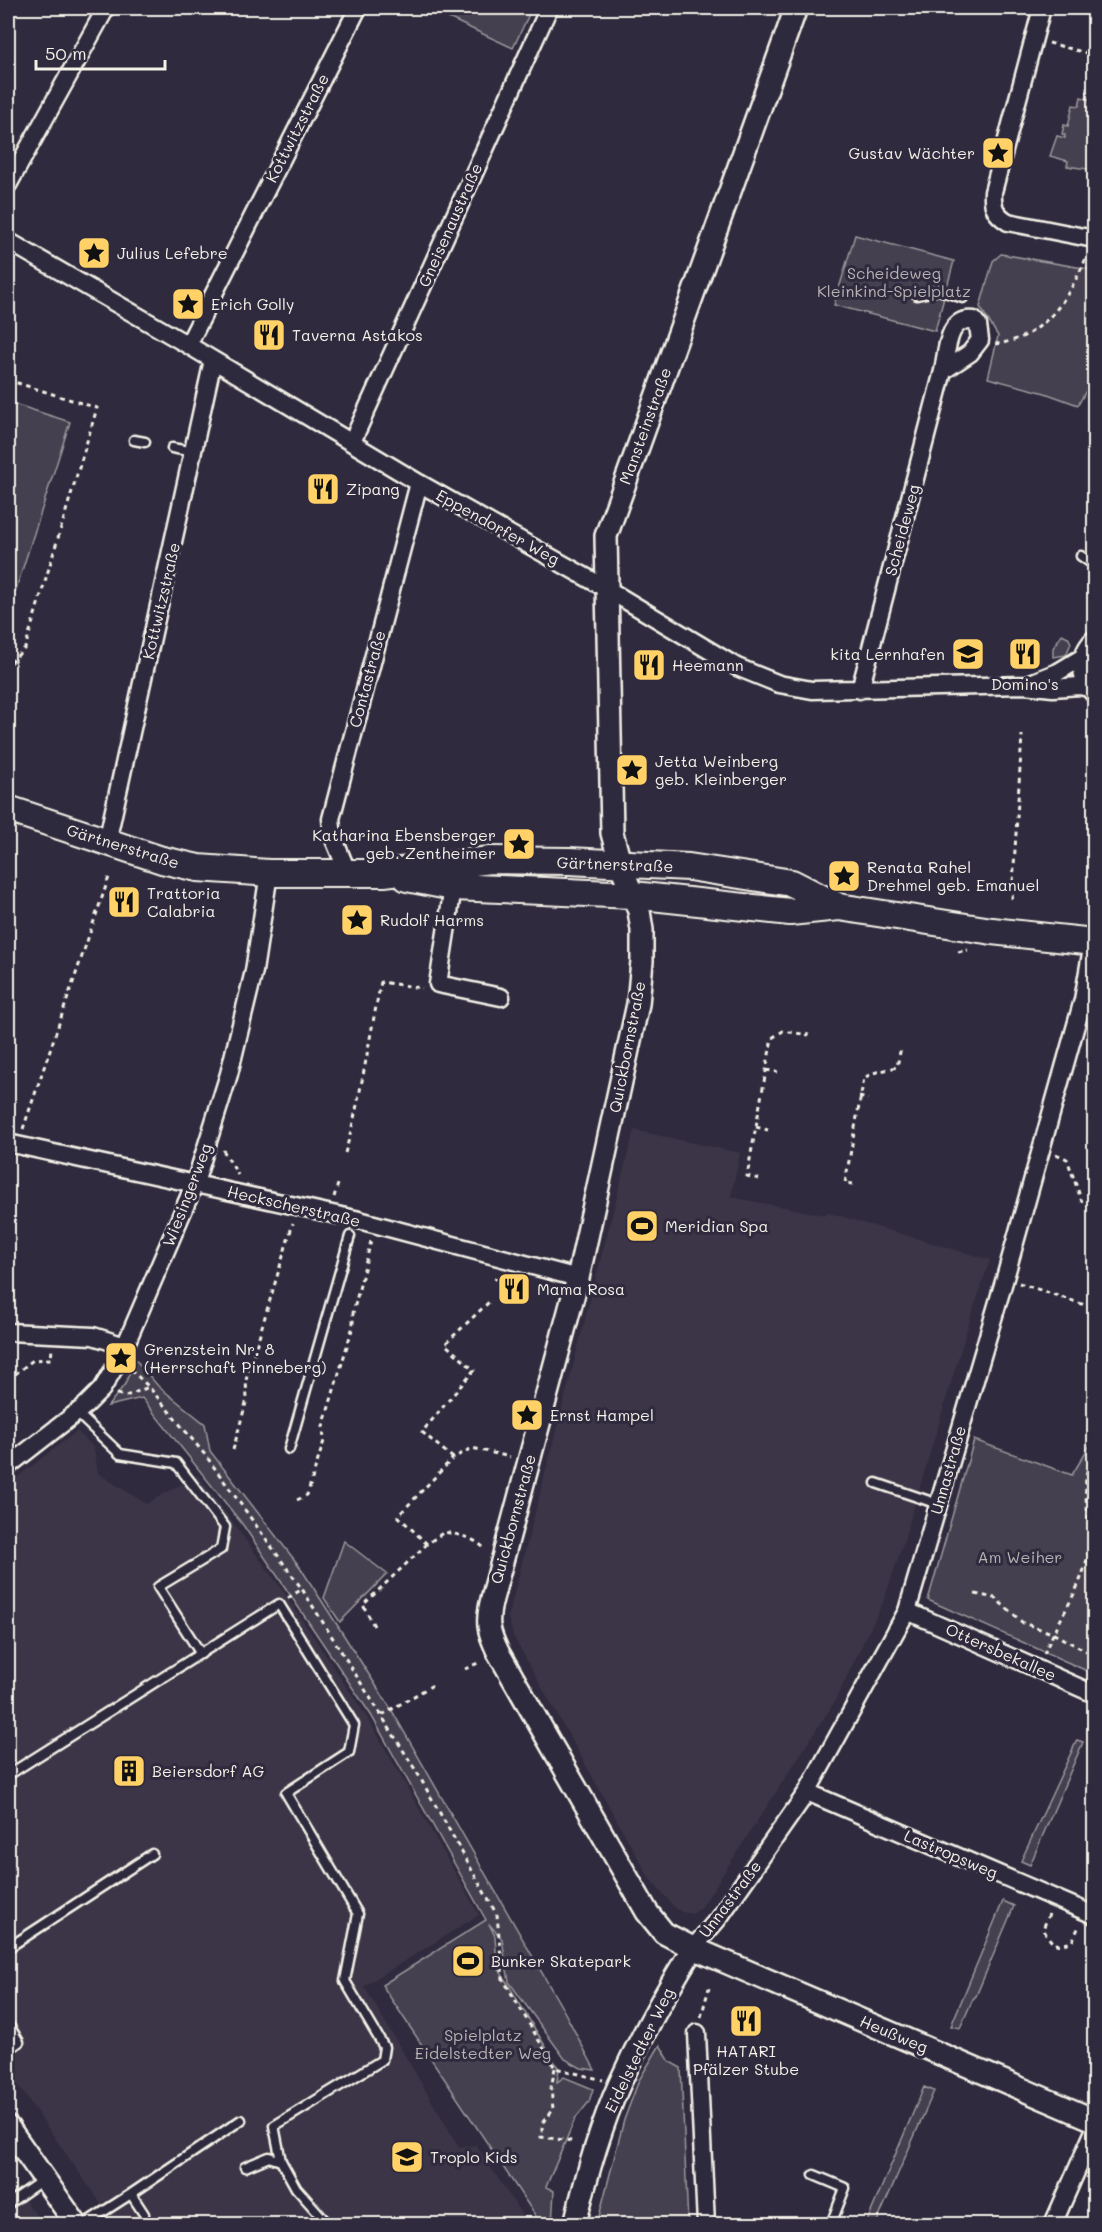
<svg xmlns="http://www.w3.org/2000/svg" width="1102" height="2232" font-family="Mali,sans-serif">
<style>
.built{fill:#3b3647}
.green{fill:#454050;stroke:#9c989c;stroke-width:1.5}
.lines{fill:none;stroke-linecap:round;stroke-linejoin:round}
.service-casing{stroke:#f4f1e8;stroke-width:13}
.minor-casing{stroke:#f4f1e8;stroke-width:21}
.tertiary-casing{stroke:#f4f1e8;stroke-width:26}
.primary-casing{stroke:#f4f1e8;stroke-width:30}
.path{stroke:#f4f1e8;stroke-width:3;stroke-dasharray:4.5 4.5;stroke-linecap:butt}
.service{stroke:#2f2a3d;stroke-width:8}
.minor{stroke:#2f2a3d;stroke-width:16}
.tertiary{stroke:#2f2a3d;stroke-width:21}
.primary{stroke:#2f2a3d;stroke-width:26}
.labels{text-anchor:middle;stroke-width:6;stroke-linejoin:round;paint-order:stroke}
.street-label{font-size:16px;fill:#f4f1e8;stroke:#2f2a3d}
.poi-label{font-size:16px;fill:#f4f1e8;stroke:#2f2a3d;text-anchor:start}
.park-label{font-size:16px;fill:#b7b3b3;stroke:#2f2a3d}
</style>
<rect width="100%" height="100%" fill="#2f2a3d"/>
<filter id="ink" filterUnits="userSpaceOnUse"><feTurbulence type="fractalNoise" baseFrequency=".0167" numOctaves="2"/><feDisplacementMap in="SourceGraphic" scale="12" xChannelSelector="R" yChannelSelector="G"/><feConvolveMatrix kernelMatrix="1 2 1 2 8 2 1 2 1" color-interpolation-filters="sRGB"/></filter>
<g filter="url(#ink)">
<path class="built" d="M634,1130L740,1153L731,1197L825,1215L826,1212L990,1260L971,1316L901,1550L884,1600L835,1701L701,1908L692,1914L682,1912L674,1907L650,1879L513,1636L508,1617Z
M77,1431L94,1448L98,1473L146,1504L198,1475L283,1591L370,1722L479,1915L364,1986L459,2147L476,2145L528,2224H355L349,2216L354,2224H115L8,2071V1484Z
M8,2173L28,2204L44,2224H8Z"/>
<path class="green" d="M427,8H532L513,48Z
M1081,97L1093,100L1094,97V170L1067,166L1068,161L1050,156L1057,136L1065,138V135L1062,134L1064,125L1068,126L1073,105L1079,106Z
M855,235L954,261L935,331L834,305Z
M1001,254L1094,270V376L1078,405L1045,393L988,378L998,336L980,307L993,261Z
M8,402L70,422L8,614Z
M1062,634L1068,637L1071,643L1066,655L1053,657V648Z
M135,1359L158,1386L205,1424L210,1451L300,1567L391,1709L565,2013L595,2070L581,2068L565,2059L509,1982L502,1939L489,1924L495,1936L497,1966L559,2069L557,2082L564,2077L593,2089L589,2102L575,2119L546,2187L554,2191L552,2224H541L382,1985L486,1920L371,1715L243,1525L142,1398L108,1406L125,1384Z
M1094,1438V1674L928,1600L974,1440L1072,1475Z
M344,1541L387,1574L340,1622L324,1598Z
M1077,1740L1083,1742L1030,1865L1021,1861Z
M1003,1901L1014,1906L976,1996L973,1999L960,2028L951,2026Z
M660,2045L670,2062L681,2068L688,2224H597L624,2120L639,2080Z
M924,2087L934,2091L876,2224H866Z"/>
<g class="lines">
<defs>
<path id="service" d="M917,295L939,290L963,298
M134,440L145,442
M172,448L194,452
M1081,556L1094,565
M76,1412L120,1454L176,1463L225,1527L221,1549L158,1587L201,1654
M289,1449L350,1236
M876,1483L938,1504
M8,1775L279,1604L354,1725L349,1752L286,1793L358,1914L345,1981L384,2047L382,2060L274,2126L281,2161
M8,1948L152,1854
M8,2024L19,2042L8,2050
M245,2167L269,2157L281,2161L296,2188L328,2224
M814,2175L845,2188L831,2224
M131,2194L241,2120
M8,2204L44,2179
M84,2224L131,2194L144,2214"/>
<path id="minor" d="M1042,8L993,192C992,207 995,214 1008,222L1094,239
M8,185L106,8
M8,241L188,345L419,483L607,589L737,667L779,684L812,690L1024,685L1053,688L1079,686L1089,688
M188,345L358,8
M352,442L549,8
M1028,684L1058,672L1083,657
M860,690L943,371C947,351 947,316 974,320L978,325L980,340L970,353L943,371
M1094,694C1078,678 1078,655 1094,639
M107,842L213,360
M348,873L333,837L331,819L419,483
M453,887L438,984L501,997
M8,1143L355,1219L578,1278
M8,1332L93,1336L125,1346
M8,1466L85,1406L102,1389L119,1360L195,1183L229,1074L254,971L269,873
M907,1611L1094,1694
M807,1792L1094,1915
M693,1948L718,1919L807,1792L907,1611L1005,1278L1083,1000L1093,942
M697,2033L706,2224
M1053,2224L1094,2131"/>
<path id="tertiary" d="M796,8L606,536L612,833L620,863L639,911L642,930V961L638,1004L578,1278L492,1599C486,1622 488,1631 498,1652L647,1912L664,1933L693,1948L1094,2120
M8,2127L76,2224
M575,2224C586,2177 599,2130 619,2085C640,2038 665,1993 693,1948"/>
<path id="primary" d="M8,809L162,860L198,868L269,873H384L490,860L569,861L689,867L792,883L839,907
M407,878L453,887L633,895L790,912L839,907L992,931L1094,942"/>
</defs>
<use href="#service" class="service-casing"/>
<use href="#minor" class="minor-casing"/>
<use href="#tertiary" class="tertiary-casing"/>
<use href="#primary" class="primary-casing"/>
<path class="path" d="M1049,43L1094,55
M995,344C1045,339 1069,297 1087,256
M8,380L97,408L25,648L10,663L8,662
M1012,899L1022,735
M958,952L968,950
M766,1070L778,1072
M859,1097L868,1099
M756,1127L768,1130
M23,1129L109,877
M223,1150L238,1175
M345,1153C361,1098 369,1038 381,982L422,988
M1056,1154L1067,1159L1082,1202
M759,1179L747,1176L772,1038L783,1031L809,1035
M853,1184L845,1183L864,1078L873,1073L897,1067L901,1047
M334,1197L338,1184
M495,1280L496,1278
M1019,1283L1094,1308
M131,1370L149,1387L206,1456L302,1589L418,1774L497,1915L503,1979L555,2068L603,2080
M8,1380L33,1360L51,1359L52,1349
M117,1394L126,1396L149,1387
M233,1450L247,1399L246,1380L293,1223
M453,1458L422,1432L474,1370L445,1344L489,1302
M1085,1488L1094,1501
M297,1500L307,1495L324,1441L323,1427L353,1326V1313L371,1241
M427,1544L398,1516L453,1458L472,1448L510,1457
M975,1594L995,1598L1023,1623L1052,1633L1094,1655
M288,1598L302,1589
M374,1626L363,1605L427,1544L444,1532C460,1535 473,1537 485,1549
M1044,1654C1058,1619 1084,1586 1089,1548C1093,1515 1076,1484 1094,1453
M465,1669L478,1663
M382,1715L436,1683
M1049,1914L1043,1929C1053,1945 1053,1947 1072,1942L1079,1926
M701,2017L709,1988
M555,2068L551,2088L553,2109L543,2122L541,2137L572,2141"/>
<use href="#service" class="service"/>
<use href="#minor" class="minor"/>
<use href="#tertiary" class="tertiary"/>
<use href="#primary" class="primary"/>
</g>
</g>
<defs>
<symbol id="sight-square" viewBox="-11 -11 22 22"><rect x="-9" y="-9" width="18" height="18" rx="4" fill="#ffd166" stroke="#2f2a3d"/><path d="M0-6L1.8-2.2L6-1.7L2.9 1.2L3.7 5.4L0 3.3L-3.7 5.4L-2.9 1.2L-6-1.7L-1.8-2.2Z" fill="#111"/></symbol>
<symbol id="restaurant-square" viewBox="-11 -11 22 22"><rect x="-9" y="-9" width="18" height="18" rx="4" fill="#ffd166" stroke="#2f2a3d"/><path d="M-5-6h1v4h1v-4h1v4h1v-4h1v5L-1.5 .5V6h-2V.5L-5-1ZM5-6V6H3V1.5H1.5Q1.5-4 5-6Z" fill="#111"/></symbol>
<symbol id="school-square" viewBox="-11 -11 22 22"><rect x="-9" y="-9" width="18" height="18" rx="4" fill="#ffd166" stroke="#2f2a3d"/><path d="M0-5L7-2L0 1L-7-2ZM-4 1L0 2.5L4 1V4Q0 6-4 4Z" fill="#111"/></symbol>
<symbol id="stadium-square" viewBox="-11 -11 22 22"><rect x="-9" y="-9" width="18" height="18" rx="4" fill="#ffd166" stroke="#2f2a3d"/><path d="M0-5a6.5 5 0 1 0 0 10a6.5 5 0 1 0 0-10ZM-3.5-1.8h7v3.6h-7Z" fill="#111"/></symbol>
<symbol id="building-square" viewBox="-11 -11 22 22"><rect x="-9" y="-9" width="18" height="18" rx="4" fill="#ffd166" stroke="#2f2a3d"/><path d="M-4-6H4V6H1V3H-1V6H-4ZM-2.5-4.3h1.7v1.8h-1.7ZM.8-4.3h1.7v1.8H.8ZM-2.5-1h1.7V.8h-1.7ZM.8-1h1.7V.8H.8Z" fill="#111"/></symbol>
</defs>
<g fill-rule="evenodd">
<use href="#sight-square" x="979" y="134" width="38" height="38"/>
<use href="#sight-square" x="75" y="234" width="38" height="38"/>
<use href="#sight-square" x="169" y="285" width="38" height="38"/>
<use href="#restaurant-square" x="250" y="316" width="38" height="38"/>
<use href="#restaurant-square" x="304" y="470" width="38" height="38"/>
<use href="#school-square" x="949" y="635" width="38" height="38"/>
<use href="#restaurant-square" x="1006" y="635" width="38" height="38"/>
<use href="#restaurant-square" x="630" y="646" width="38" height="38"/>
<use href="#sight-square" x="613" y="751" width="38" height="38"/>
<use href="#sight-square" x="500" y="825" width="38" height="38"/>
<use href="#sight-square" x="825" y="857" width="38" height="38"/>
<use href="#restaurant-square" x="105" y="883" width="38" height="38"/>
<use href="#sight-square" x="338" y="901" width="38" height="38"/>
<use href="#stadium-square" x="623" y="1207" width="38" height="38"/>
<use href="#restaurant-square" x="495" y="1270" width="38" height="38"/>
<use href="#sight-square" x="102" y="1339" width="38" height="38"/>
<use href="#sight-square" x="508" y="1396" width="38" height="38"/>
<use href="#building-square" x="110" y="1752" width="38" height="38"/>
<use href="#stadium-square" x="449" y="1942" width="38" height="38"/>
<use href="#restaurant-square" x="727" y="2002" width="38" height="38"/>
<use href="#school-square" x="388" y="2138" width="38" height="38"/>
</g>
<g class="labels">
<g class="street-label">
<text transform="translate(297 128) rotate(-63)" y="6">Kottwitzstraße</text>
<text transform="translate(450 225) rotate(-66)" y="6">Gneisenaustraße</text>
<text transform="translate(645 426) rotate(-70)" y="6">Mansteinstraße</text>
<text transform="translate(498 527) rotate(29)" y="6">Eppendorfer Weg</text>
<text transform="translate(902 530) rotate(-75)" y="6">Scheideweg</text>
<text transform="translate(161 601) rotate(-77)" y="6">Kottwitzstraße</text>
<text transform="translate(367 679) rotate(-75)" y="6">Contastraße</text>
<text transform="translate(123 846) rotate(17)" y="6">Gärtnerstraße</text>
<text transform="translate(615 864) rotate(2)" y="6">Gärtnerstraße</text>
<text transform="translate(627 1047) rotate(-79)" y="6">Quickbornstraße</text>
<text transform="translate(187 1195) rotate(-69)" y="6">Wiesingerweg</text>
<text transform="translate(294 1206) rotate(13)" y="6">Heckscherstraße</text>
<text transform="translate(948 1470) rotate(-74)" y="6">Unnastraße</text>
<text transform="translate(513 1519) rotate(-75)" y="6">Quickbornstraße</text>
<text transform="translate(1001 1652) rotate(24)" y="6">Ottersbekallee</text>
<text transform="translate(951 1854) rotate(23)" y="6">Lastropsweg</text>
<text transform="translate(730 1899) rotate(-53)" y="6">Unnastraße</text>
<text transform="translate(894 2034) rotate(23)" y="6">Heußweg</text>
<text transform="translate(639 2050) rotate(-64)" y="6">Eidelstedter Weg</text>
</g>
<g class="poi-label">
<text x="975" y="159" text-anchor="end">Gustav Wächter</text>
<text x="117" y="259">Julius Lefebre</text>
<text x="211" y="310">Erich Golly</text>
<text x="292" y="341">Taverna Astakos</text>
<text x="346" y="495">Zipang</text>
<text x="945" y="660" text-anchor="end">kita Lernhafen</text>
<text x="672" y="671">Heemann</text>
<text x="1025" y="690" text-anchor="middle">Domino's</text>
<text x="655" y="767">Jetta Weinberg<tspan x="655" dy="18">geb. Kleinberger</tspan></text>
<text x="496" y="841" text-anchor="end">Katharina Ebensberger<tspan x="496" dy="18">geb. Zentheimer</tspan></text>
<text x="867" y="873">Renata Rahel<tspan x="867" dy="18">Drehmel geb. Emanuel</tspan></text>
<text x="147" y="899">Trattoria<tspan x="147" dy="18">Calabria</tspan></text>
<text x="380" y="926">Rudolf Harms</text>
<text x="665" y="1232">Meridian Spa</text>
<text x="537" y="1295">Mama Rosa</text>
<text x="144" y="1355">Grenzstein Nr. 8<tspan x="144" dy="18">(Herrschaft Pinneberg)</tspan></text>
<text x="550" y="1421">Ernst Hampel</text>
<text x="152" y="1777">Beiersdorf AG</text>
<text x="491" y="1967">Bunker Skatepark</text>
<text x="746" y="2057" text-anchor="middle">HATARI<tspan x="746" dy="18">Pfälzer Stube</tspan></text>
<text x="430" y="2163">Troplo Kids</text>
</g>
<g class="park-label">
<text x="894" y="279">Scheideweg<tspan x="894" dy="18">Kleinkind-Spielplatz</tspan></text>
<text x="1020" y="1563">Am Weiher</text>
<text x="483" y="2041">Spielplatz<tspan x="483" dy="18">Eidelstedter Weg</tspan></text>
</g>
</g>
<rect width="1102" height="2232" fill="none" stroke="#2f2a3d" stroke-width="30"/>
<rect x="15" y="15" width="1072" height="2202" fill="none" stroke="#f4f1e8" stroke-width="2" filter="url(#ink)"/>
<path d="M36 60v9h129v-9" fill="none" stroke="#f4f1e8" stroke-width="3"/>
<text x="45" y="60" font-size="18" fill="#f4f1e8" stroke="#2f2a3d" stroke-width="4.5" paint-order="stroke">50 m</text>
</svg>
